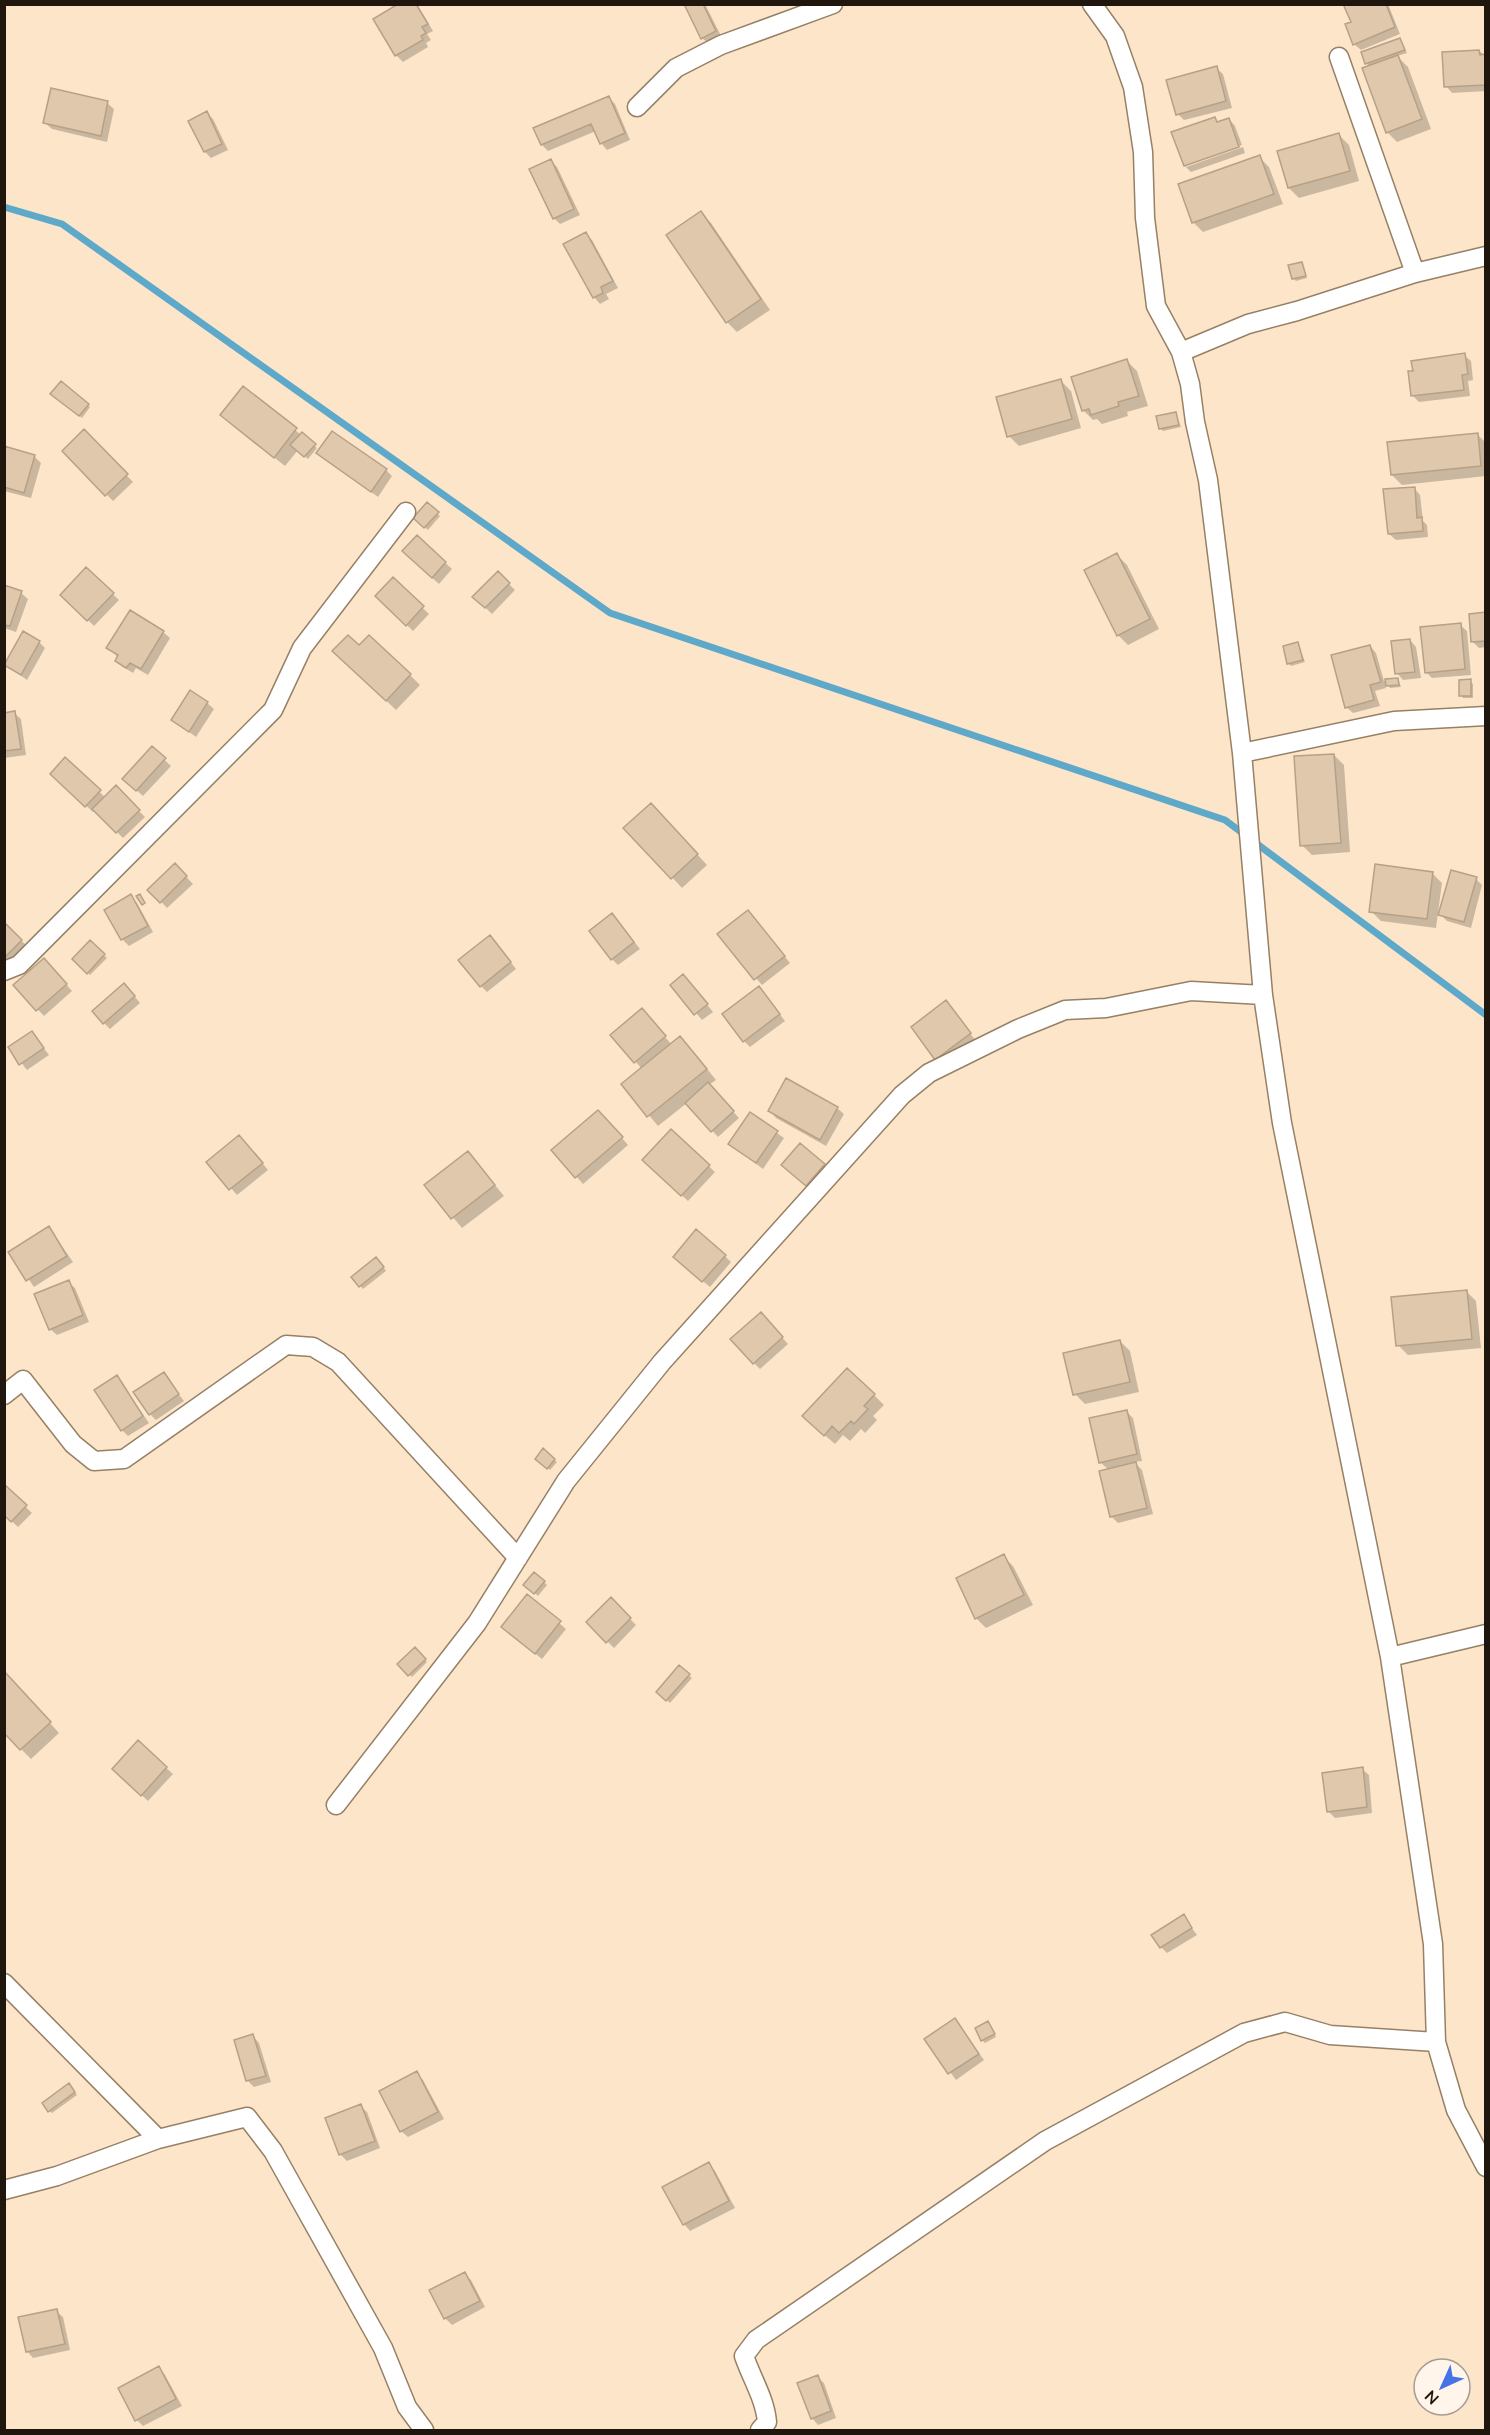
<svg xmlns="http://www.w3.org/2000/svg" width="1490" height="2435" font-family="Mulish,sans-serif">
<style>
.shadow{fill:#0003}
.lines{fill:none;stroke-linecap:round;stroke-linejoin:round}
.stream{stroke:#5ea9ca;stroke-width:7}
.building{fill:#dfc8ac;stroke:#b7a186;stroke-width:1.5}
.minor-casing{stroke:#968066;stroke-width:21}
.minor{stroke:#fff;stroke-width:18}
</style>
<rect width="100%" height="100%" fill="#fde5c9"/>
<path class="shadow" d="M401,4H417L433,31L427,34L431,40L426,43L428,47L403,62L396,55L375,19Z
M705,4L722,38L709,44L702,38L686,5Z
M1345,4H1388L1400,34L1361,50L1354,44L1353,23Z
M1400,39L1407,53L1397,56L1408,67L1431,129L1397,142L1387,132L1370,67L1366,63Z
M1479,51L1486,56V91L1452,93L1446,86Z
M1216,68L1223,74L1232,108L1184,120L1178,114Z
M609,98L615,104L630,140L607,150L601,143L596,131L548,151L542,145L535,128Z
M107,103L114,109L107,142L52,129L45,123Z
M207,113L213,119L228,150L211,158L205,152Z
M1215,118L1219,123L1229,119L1235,126L1242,145L1186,164V167L1185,166Z
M1339,135L1349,145L1359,181L1299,198L1289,188Z
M1243,147L1245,153L1191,172L1186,167Z
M1259,157L1269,167L1283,204L1203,232L1193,222Z
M551,161L557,167L580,215L560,224L554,218Z
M701,213L711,223L770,310L737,332L727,322Z
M586,234L592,240L618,288L606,294L609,299L600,304L594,297Z
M1301,263L1307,278L1296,281L1293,278Z
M1464,355L1471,361L1473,380L1468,381L1470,396L1419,402L1413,396Z
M1127,361L1137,371L1148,406L1127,412L1128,416L1102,424L1097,419L1093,420L1083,410Z
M1061,381L1071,391L1081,428L1019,446L1009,436Z
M244,388L317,448L308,459L298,450L285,466L232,424Z
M55,396L88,405L90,407L82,418Z
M1175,413L1181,427L1163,431L1160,428Z
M84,431L133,482L113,501L64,451Z
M1477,434L1486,443V476L1402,485L1392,475Z
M4,448L35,457L41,463L31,498L4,491Z
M318,453L386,470L392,476L378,497Z
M1414,488L1420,495L1423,521L1427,525L1428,537L1396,540L1389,534Z
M427,504L440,516L428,530L415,518Z
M417,537L452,569L439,584L410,558Z
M1117,555L1127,565L1159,629L1128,645L1118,635Z
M86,569L119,600L94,626L62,595Z
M498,573L515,590L492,614L474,597Z
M393,579L429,614L413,631L377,596Z
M4,587L21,593L28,599L16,632L4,628Z
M1486,614V647L1479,648L1472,641Z
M1460,625L1467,631L1471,675L1432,678L1426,672Z
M163,632L170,638L148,675L136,668L133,673L123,667L116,661L118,657L108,648Z
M1410,640L1416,647L1421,678L1403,680L1397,673Z
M39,642L45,648L27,680L6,665Z
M1298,644L1305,662L1291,666L1288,663Z
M1370,646L1376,653L1384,681L1398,679L1401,687L1390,688L1385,682L1386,688L1375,691L1380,706L1353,713L1346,707Z
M344,661L410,675L420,685L396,710Z
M1470,681L1473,684V698H1463L1461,695Z
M207,703L214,709L196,737L173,720Z
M14,713L21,719L26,755L4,758V714Z
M152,748L171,766L143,796L124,779Z
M1334,755L1344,765L1350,852L1312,855L1302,845Z
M65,759L106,798L116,788L145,817L123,838L95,810L93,812L52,774Z
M661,815L707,865L682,888L626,828Z
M175,865L193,884L167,908L150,890Z
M1432,873L1442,883L1436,928L1381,921L1371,911Z
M1476,879L1482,885L1471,928L1447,921L1440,914Z
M131,896L137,903L153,932L129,946L122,939L106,910Z
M754,918L790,963L762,985L719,934Z
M618,921L640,949L618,965L612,959Z
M4,924L28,947L4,965Z
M90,942L107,958L90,975L74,959Z
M496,943L516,969L487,992L481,986Z
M50,966L72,991L44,1016L15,985Z
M689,982L713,1012L702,1020L672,985Z
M131,992L140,1003L110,1029L104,1023Z
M765,995L785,1021L750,1047L744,1041Z
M946,1002L976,1041L937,1059L913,1027Z
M648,1017L672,1045L680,1038L690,1048L716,1080L709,1085L739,1118L718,1137L687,1103L658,1126L623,1084L642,1069L612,1035Z
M32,1033L49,1055L27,1070L10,1048Z
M837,1108L844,1114L826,1146L776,1118L770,1111Z
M750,1114L784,1138L763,1169L730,1144Z
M605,1118L628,1145L583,1184L553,1150Z
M671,1131L715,1172L688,1201L644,1160Z
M246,1143L268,1170L237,1195L208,1162Z
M468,1153L504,1196L462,1228L426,1185Z
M824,1165L830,1171L814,1191L790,1171Z
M49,1228L73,1262L34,1287L10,1252Z
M725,1256L731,1262L710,1287L681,1263Z
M379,1261L386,1271L363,1289L353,1277Z
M68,1282L75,1288L89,1322L57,1335L50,1329Z
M1466,1291L1476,1301L1481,1348L1408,1355L1398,1345Z
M767,1321L788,1344L760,1369L754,1363Z
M1120,1341L1130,1351L1139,1392L1085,1404L1075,1394Z
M163,1374L184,1401L156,1420L150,1414Z
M117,1377L149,1423L128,1436L122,1430Z
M874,1395L884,1405L873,1416L877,1420L865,1433L861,1429L850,1441L843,1435L835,1444L814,1426Z
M1127,1412L1133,1418L1142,1461L1134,1462L1142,1470L1153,1514L1118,1523L1111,1516L1109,1470L1100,1462Z
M543,1450L557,1462L550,1470L537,1459Z
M5,1487L32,1513L18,1527L4,1514Z
M1003,1556L1013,1566L1033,1605L986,1628L976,1618Z
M544,1582L547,1585L538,1596L528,1587Z
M527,1596L566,1629L542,1659L509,1633Z
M611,1600L636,1625L614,1648L588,1622Z
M415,1649L427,1662L412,1677L399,1664Z
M679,1667L692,1678L670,1703L658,1692Z
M12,1681L59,1733L31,1759L21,1749Z
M138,1743L173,1774L148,1801L120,1775Z
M1362,1769L1369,1775L1372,1813L1335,1818L1329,1812Z
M1183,1916L1197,1935L1167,1953L1161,1947Z
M955,2020L984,2060L956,2080L927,2040Z
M988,2023L996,2037L985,2043L982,2040Z
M253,2036L259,2043L271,2082L254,2087L248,2081Z
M416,2073L423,2080L444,2119L408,2137L401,2131Z
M72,2088L77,2095L52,2113L49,2111Z
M360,2106L367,2112L380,2148L347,2161L340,2154Z
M709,2164L715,2171L735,2208L690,2231L684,2224Z
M465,2274L471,2280L485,2307L452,2325L445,2318Z
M56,2311L63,2317L70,2350L33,2358L27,2351Z
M159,2368L165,2375L182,2406L143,2426L137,2420Z
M817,2377L824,2383L836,2418L818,2425L812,2418Z"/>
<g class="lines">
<path class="stream" d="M4,207L62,224L610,613L1225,820L1486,1015"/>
</g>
<path class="building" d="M398,4H416L428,24L422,27L426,33L421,36L423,40L395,56L373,19Z
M684,4H703L716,31L701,39Z
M1343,4H1386L1395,27L1353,45L1345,24L1351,22Z
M1400,38L1405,50L1365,64L1361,52Z
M1479,50L1480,55L1486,54V85L1444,87L1442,52Z
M1398,55L1422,119L1386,133L1362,68Z
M1217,66L1226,101L1176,115L1166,80Z
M51,88L108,101L101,136L43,123Z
M609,96L625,133L600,144L591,124L541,145L533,128Z
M207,111L222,144L204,152L188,121Z
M1215,117L1217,122L1229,118L1239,147L1184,166L1171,132Z
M1339,133L1350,171L1288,188L1277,151Z
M1260,155L1274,194L1192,223L1178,184Z
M551,159L574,209L553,219L529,169Z
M701,211L761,299L726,323L666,235Z
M586,232L613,281L601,287L603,293L593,298L563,244Z
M1302,262L1306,276L1292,279L1288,265Z
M1465,353L1468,374L1462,375L1464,390L1411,396L1408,371H1413L1411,361Z
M1127,359L1139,396L1118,402L1119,406L1091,415L1089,409L1082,411L1071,377Z
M1061,379L1072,419L1007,437L996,397Z
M61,381L89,404L79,416L50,394Z
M243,386L297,428L274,458L220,415Z
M1176,412L1179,425L1159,429L1156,416Z
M84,429L128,474L105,496L62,451Z
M332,431L387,469L371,492L316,453Z
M302,432L316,444L304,457L290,445Z
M1478,433L1481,466L1391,475L1387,442Z
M4,446L35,455L24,493L4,487Z
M1415,487L1417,518L1422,517L1423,531L1388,534L1383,489Z
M427,502L439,512L424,528L413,518Z
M417,535L446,562L432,578L402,551Z
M1117,553L1150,619L1117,636L1084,570Z
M86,567L114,593L87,621L60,595Z
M498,571L510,583L485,608L472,597Z
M393,577L424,606L406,626L375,596Z
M4,585L22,591L10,626L4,625Z
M130,610L164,631L141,669L130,663L126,668L115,661L118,655L106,648Z
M1486,612V641L1471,642L1469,614Z
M1461,623L1465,669L1425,673L1420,627Z
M23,631L40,641L21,675L4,665Z
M348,635L359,645L369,635L411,674L386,701L332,651Z
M1410,639L1415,672L1395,674L1391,641Z
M1298,642L1303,660L1287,664L1283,646Z
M1370,645L1381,682L1370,685L1374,700L1345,708L1331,655Z
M1398,678L1399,685L1386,686L1385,679Z
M1471,679V696H1459V680Z
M190,690L208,702L189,732L171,720Z
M15,711L21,749L4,751V713Z
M152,746L166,758L136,791L122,779Z
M1334,754L1341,843L1300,846L1294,756Z
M65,757L101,790L85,807L50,774Z
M116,785L140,810L116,833L92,809Z
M651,803L698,854L671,879L623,828Z
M175,863L187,876L160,903L147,890Z
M1375,864L1433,872L1427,919L1369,912Z
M1451,870L1477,877L1464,922L1438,915Z
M131,894L148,926L121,940L104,910Z
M140,894L145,903L142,905L136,896Z
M748,910L785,956L754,980L717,934Z
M612,913L634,942L611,960L589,931Z
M4,922L22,940L4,958Z
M490,935L511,962L480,987L458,960Z
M90,940L105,954L87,974L72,959Z
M44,958L67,984L36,1011L13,985Z
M683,974L708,1004L694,1015L670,985Z
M124,983L135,996L103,1024L92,1011Z
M759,986L780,1014L743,1042L722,1014Z
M946,1000L971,1033L935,1060L911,1027Z
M642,1008L666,1036L634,1063L610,1035Z
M32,1031L44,1048L19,1065L8,1047Z
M680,1036L707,1069L647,1117L621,1084Z
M786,1078L838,1107L820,1140L768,1111Z
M708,1082L734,1111L711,1132L685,1103Z
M598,1110L623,1137L575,1178L551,1150Z
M750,1112L778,1131L756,1163L728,1144Z
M671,1129L710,1165L681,1196L642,1160Z
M239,1135L263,1163L229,1190L206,1162Z
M800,1143L825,1164L806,1186L781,1165Z
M468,1151L495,1185L451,1219L424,1185Z
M49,1226L67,1256L26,1281L8,1252Z
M696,1229L726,1255L702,1282L673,1257Z
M376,1257L384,1267L359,1287L351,1277Z
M69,1280L83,1315L49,1330L34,1294Z
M1467,1290L1472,1339L1396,1346L1391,1297Z
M761,1312L783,1337L753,1364L730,1339Z
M1120,1340L1130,1382L1073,1395L1063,1353Z
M847,1368L875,1394L864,1406L868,1409L854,1424L851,1421L839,1433L832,1426L824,1436L802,1416Z
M164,1372L179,1394L149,1415L133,1392Z
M117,1375L143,1416L121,1431L94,1390Z
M1127,1410L1137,1454L1099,1463L1089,1418Z
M543,1448L555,1459L547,1469L535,1459Z
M1136,1462L1147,1508L1110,1517L1099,1471Z
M5,1485L27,1505L11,1522L4,1515Z
M1004,1554L1024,1595L975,1619L956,1578Z
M534,1572L545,1581L534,1594L523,1585Z
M527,1594L561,1621L535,1654L501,1627Z
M611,1597L631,1618L606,1643L586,1622Z
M415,1647L426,1659L408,1676L397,1664Z
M679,1665L690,1674L666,1701L656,1692Z
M4,1671L51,1722L20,1750L4,1733Z
M138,1740L167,1767L141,1796L112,1769Z
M1363,1767L1367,1807L1327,1812L1322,1773Z
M1184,1914L1192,1928L1160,1948L1151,1935Z
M955,2018L979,2054L948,2074L924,2039Z
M988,2021L995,2034L981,2041L975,2028Z
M253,2034L266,2076L246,2081L234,2040Z
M417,2071L438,2112L400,2132L379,2091Z
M69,2083L75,2092L48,2112L42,2103Z
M361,2104L375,2141L339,2155L325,2118Z
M709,2162L729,2201L683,2225L662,2187Z
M465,2272L480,2301L444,2319L429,2290Z
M57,2309L65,2344L26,2352L18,2317Z
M159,2366L176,2399L135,2421L118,2388Z
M818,2375L831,2411L811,2419L797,2383Z"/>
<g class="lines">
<defs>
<path id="minor" d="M1092,4L1115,36L1133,87L1143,152L1145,218L1156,306L1181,352L1190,384L1195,422L1208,480L1242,753L1263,995L1282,1123L1390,1657L1433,1944L1436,2042L1456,2110L1486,2167
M1339,57L1415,273
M637,107L676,68L721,45L833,4
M1181,352L1248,324L1297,311L1415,273L1486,256
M1242,753L1394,721L1486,716
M4,971L19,965L273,710L302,648L406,512
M4,1395L23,1380L73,1444L94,1461L124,1459L286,1345L313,1347L338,1362L518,1558
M1390,1657L1486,1634
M336,1805L477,1623L566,1481L662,1362L902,1095L929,1073L1018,1029L1065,1010L1106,1008L1191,991L1263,995
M4,1983L158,2139
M4,2190L57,2176L158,2139L247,2117L273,2151L383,2348L407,2407L424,2430
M760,2430L767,2422C765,2399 752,2379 744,2356L756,2340L1045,2141L1244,2033L1285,2022L1330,2035L1436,2042"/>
</defs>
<use href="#minor" class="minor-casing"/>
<use href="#minor" class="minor"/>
</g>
<rect width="1490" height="2435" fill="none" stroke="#1f170d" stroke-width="12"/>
<g transform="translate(1442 2387) rotate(225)"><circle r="28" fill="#fff5ea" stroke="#a59c92" stroke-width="1.5"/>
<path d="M0-4.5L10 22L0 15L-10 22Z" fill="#4474e5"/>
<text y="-9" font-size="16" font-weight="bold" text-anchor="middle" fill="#1f170d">N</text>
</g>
</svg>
